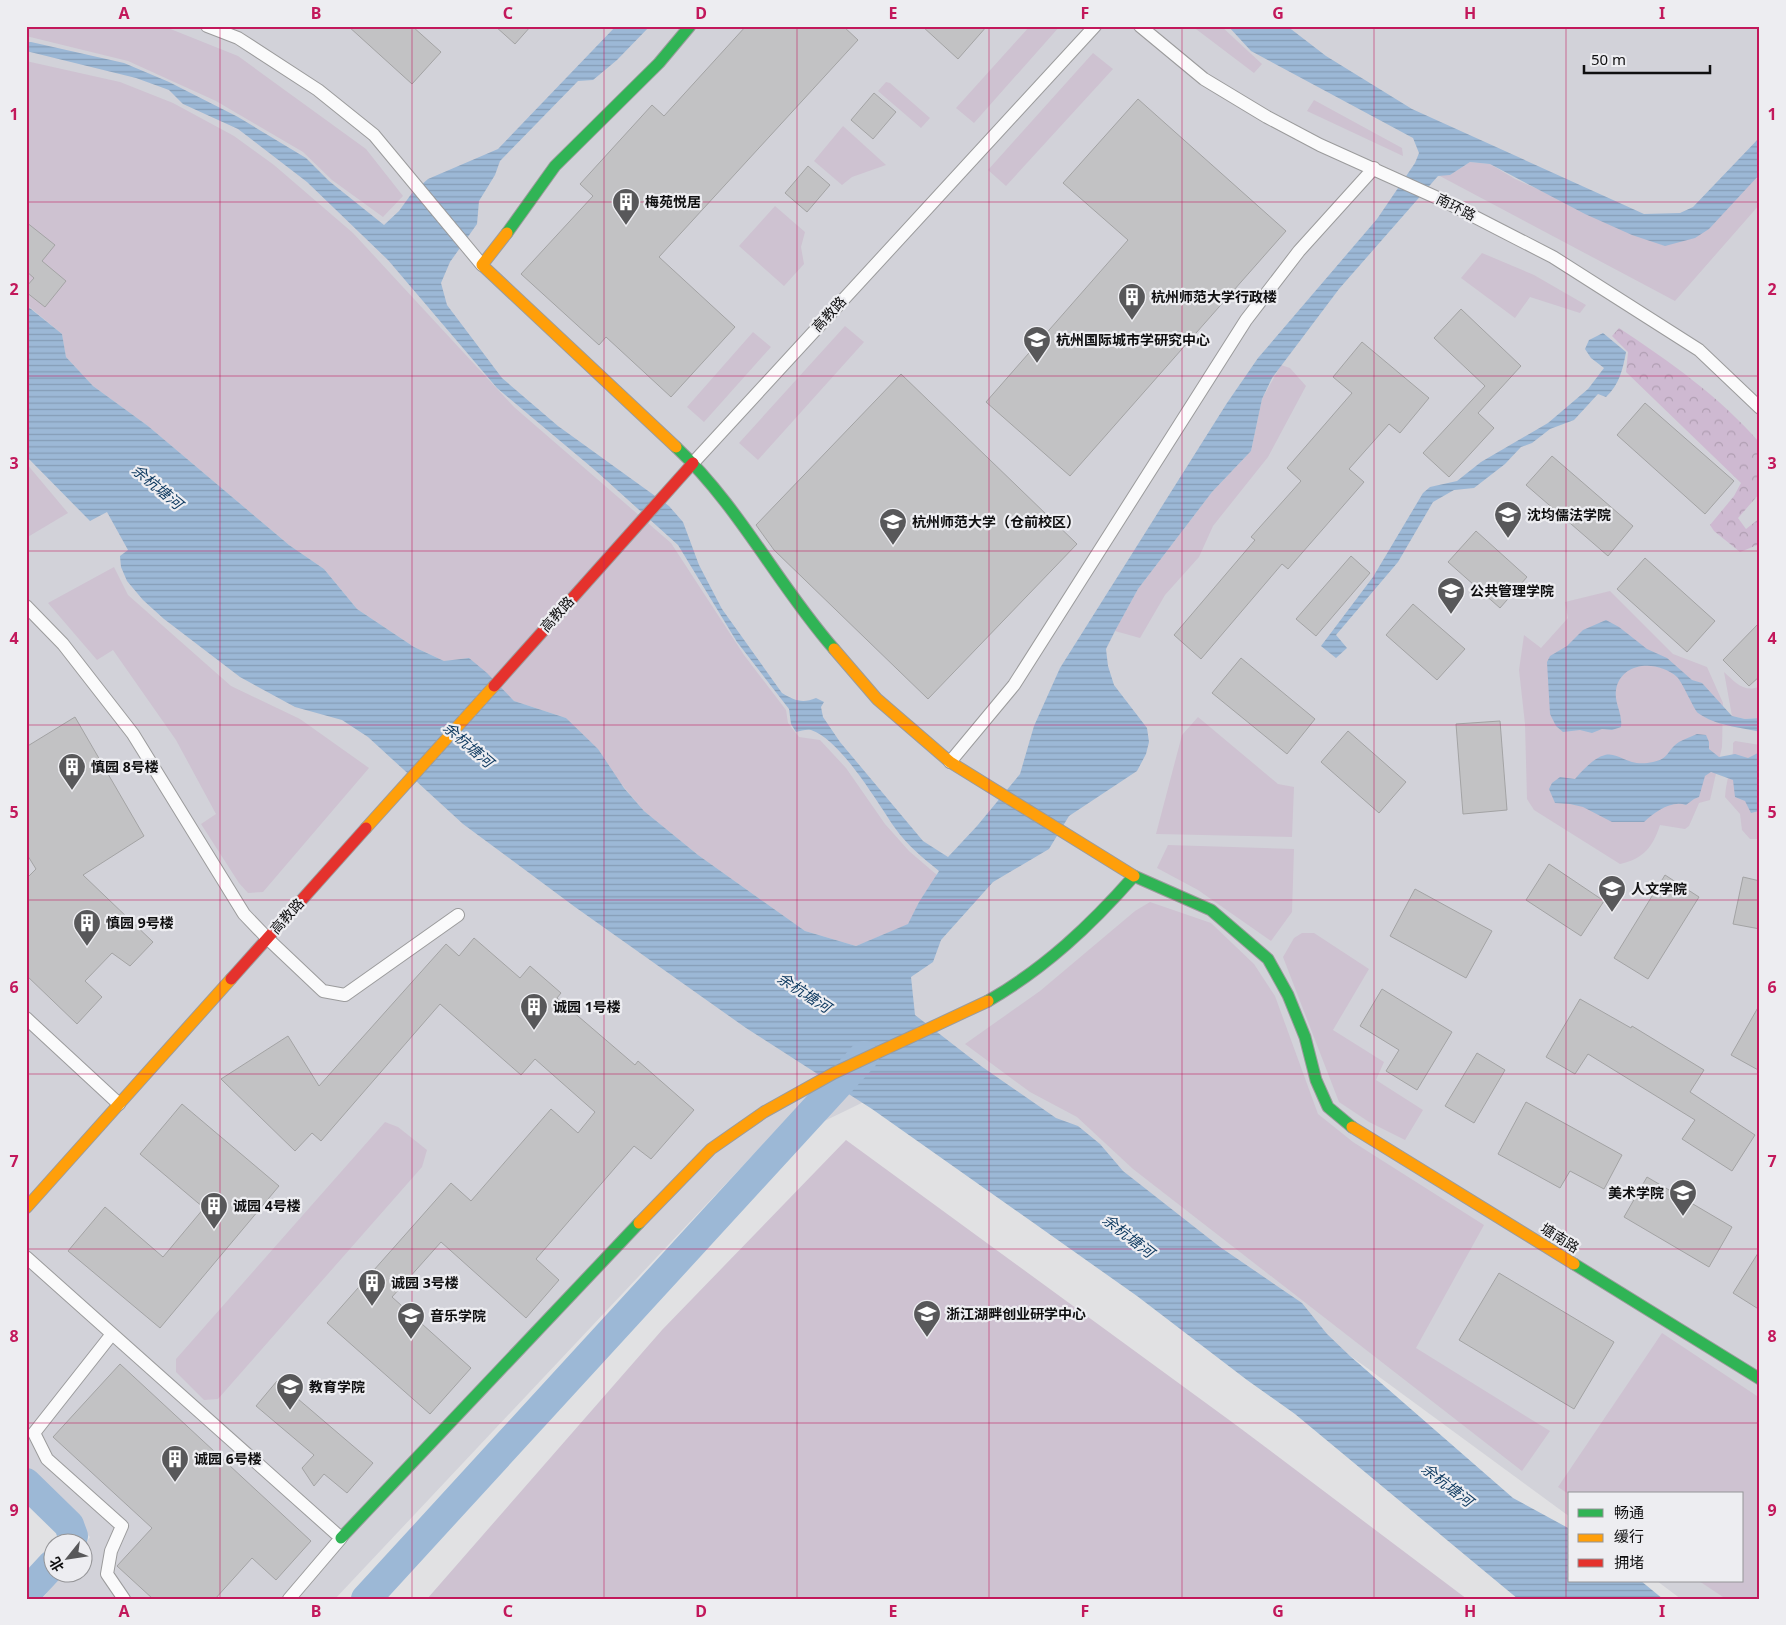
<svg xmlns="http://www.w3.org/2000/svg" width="1786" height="1625" font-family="'Noto Sans','Noto Sans SC',sans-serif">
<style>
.built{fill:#d2d2d9}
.grass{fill:#cec2d1}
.forest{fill:url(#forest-crowns)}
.water{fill:url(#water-rules)}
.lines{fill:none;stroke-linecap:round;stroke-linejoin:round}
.river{stroke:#9cb8d6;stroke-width:30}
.building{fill:#c2c2c4;stroke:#a3a3a4}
.street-casing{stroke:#9b9b9c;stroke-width:14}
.fast-casing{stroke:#9b9b9c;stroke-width:13}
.slow-casing{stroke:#9b9b9c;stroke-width:13}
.jam-casing{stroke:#9b9b9c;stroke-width:13}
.street{stroke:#fafafb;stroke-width:12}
.fast{stroke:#30b455;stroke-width:11}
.slow{stroke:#ff9f0a;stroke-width:11}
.jam{stroke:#e5322d;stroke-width:11}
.grid{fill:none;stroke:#c2185b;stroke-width:1;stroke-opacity:0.55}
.labels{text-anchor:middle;stroke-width:4.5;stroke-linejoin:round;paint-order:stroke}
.poi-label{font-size:14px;font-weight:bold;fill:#0f0f10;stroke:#ededf1;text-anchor:start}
.street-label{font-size:14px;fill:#0f0f10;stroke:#ededf1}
.water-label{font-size:15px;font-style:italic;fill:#0c385f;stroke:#ededf1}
.neatline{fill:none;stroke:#c2185b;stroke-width:2}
.grid-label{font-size:16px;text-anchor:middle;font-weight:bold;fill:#c2185b}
</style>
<defs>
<pattern id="forest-crowns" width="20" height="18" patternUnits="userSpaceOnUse" patternTransform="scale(1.25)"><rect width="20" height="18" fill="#ceb9d1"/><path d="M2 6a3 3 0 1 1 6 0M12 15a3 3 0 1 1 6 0" fill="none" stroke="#b09eb2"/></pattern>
<pattern id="water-rules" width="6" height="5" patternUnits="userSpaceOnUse" patternTransform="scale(1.25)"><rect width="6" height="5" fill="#9cb8d6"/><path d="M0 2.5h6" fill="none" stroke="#859db7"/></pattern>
</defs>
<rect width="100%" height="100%" fill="#e1e1e3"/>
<path class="built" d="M26,26H1760V1599H1681L1657,1581H1742V1494H1570V1517L1363,1365L940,1065L752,1156L335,1599H42L63,1573L82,1572L83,1547L90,1537L26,1474Z"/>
<path class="grass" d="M26,26H163L238,56L366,149L403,196L383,217L332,180L303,152L216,101L128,61L26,36Z
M1030,26H1060L974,123L956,108Z
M1192,26H1221L1262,64L1254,73Z
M1093,53L1113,69L1006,186L988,170Z
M26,61L120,82L173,103L234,136L274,165L353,233L514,407L671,543L744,655L786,710L788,723L799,737L820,740L846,768L885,824L909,851L937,875L919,902L909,924L856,946L805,931L698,855L644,811L566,718L514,701L469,658L444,661L414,647L357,609L324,569L289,545L148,426L93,386L66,357L62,334L26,304Z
M886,82L890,83L930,118L921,128L878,91Z
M1314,100L1402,148L1403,156L1307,111Z
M843,126L886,165L852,177L842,185L814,161Z
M1470,162L1490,164L1515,179L1665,246L1760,173V204L1675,301L1438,175H1450Z
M775,206L805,232L801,247L804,264L784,286L739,246Z
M1482,253L1534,275L1586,305L1580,313L1530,297L1515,318L1461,278Z
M845,326L864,342L758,460L739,443Z
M753,332L771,347L704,422L687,407Z
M1281,365L1290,368L1306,386L1268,457L1213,526L1199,557L1165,595L1140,638L1115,631L1138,589L1212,492L1251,451L1262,399Z
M26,463L68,513L26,538Z
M114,567L128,595L231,686L300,719L369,768L263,892L248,893L239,883L201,824L216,814L176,740L113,650L97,660L48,603Z
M1610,591L1673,654L1707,667L1723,703L1722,747L1710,800L1699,803L1689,826L1685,829L1660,825C1653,847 1643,859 1620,864L1534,810L1527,799L1525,724L1519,670L1524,635L1541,648L1568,618L1565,602Z
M1724,672C1735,682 1745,694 1760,686V718L1745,719L1732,716Z
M1198,717L1278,784L1294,787L1292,837L1156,834L1182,735Z
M1735,741L1760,745V839H1750L1742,830L1740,814L1725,797C1726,778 1734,761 1733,743Z
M1168,845L1294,849L1292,912L1271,941L1198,890L1157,868Z
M1150,902L1211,923L1254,964L1275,996L1318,1114L1353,1142L1484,1225L1416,1348L1550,1431L1522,1471L1133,1169L1077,1117L1030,1092L965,1044L1040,991L1135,911Z
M1302,933H1314L1369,969L1333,1030L1384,1062L1376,1080L1423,1110L1405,1140L1369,1122L1339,1102L1283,957L1294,938Z
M385,1122L398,1127L427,1150L422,1167L218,1399L204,1400L176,1372V1359Z
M846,1140L1236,1425L1467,1599H427L662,1330Z
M1662,1333L1760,1398V1599H1726L1699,1581H1742V1494L1570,1495L1558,1487Z"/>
<path class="forest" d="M1619,328C1669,361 1720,397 1760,443V493L1738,518L1746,529L1760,518V544L1740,552L1714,531L1710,525L1734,496L1741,483L1626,372L1628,352L1612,336Z"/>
<path class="water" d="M616,26H650L617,60L593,80L578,81L500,161L495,175L479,201L477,224L450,262L441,283L447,305L502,378L558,426L669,506L683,522L699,565L722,609L782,693C794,700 802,704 816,698L824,702L821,707L823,717L840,742L923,841L948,857L977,826L1020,774L1034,726L1060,668L1227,403L1258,358L1377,219L1415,163L1419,153L1413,138L1251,51L1228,26H1287L1326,56L1412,109L1644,214L1680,213L1693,207L1760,137V174L1709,229L1695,238L1665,246L1632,235L1585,214L1490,164L1470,162L1450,175L1438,176L1339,289L1272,378L1262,399L1251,451L1212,492L1138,589L1115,631L1106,649L1108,666L1114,685L1147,728L1149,742L1146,754L1137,771L1069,816L1049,849L993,882L941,940L933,962L911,977L915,1015L981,1066L1056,1118L1078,1126L1100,1144L1123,1171L1220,1247L1302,1303L1327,1334L1350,1356L1513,1498L1570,1529V1581H1641L1663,1599H1518L1295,1414L1247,1380L1137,1296L872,1109L746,1028L575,907L463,824L368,737L342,720L295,707L240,677L164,619L143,600L127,581L121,567L120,556L128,550L107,512L90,521L26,456V305L62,334L66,357L93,386L148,426L289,545L324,569L357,609L414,647L444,661L469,658L487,673L514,701L566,718L598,749L624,788L644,811L698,855L805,931L856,946L908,924L919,902L939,871C923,858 907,845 895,828C877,802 841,740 811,730C806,729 801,731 796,732L791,724L789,709L737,642L678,545L596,471L497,388L388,260L307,182L238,129L183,104L169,90L136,78L26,51V42H31L124,63L169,82L238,117L306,158L329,181L384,225L399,211L412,193L428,179L498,149Z
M1603,333L1626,352C1623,369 1619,385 1606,397L1598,394L1574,420L1550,429L1532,443L1521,447L1505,464L1474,488L1454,490L1433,502L1398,562L1336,635L1347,648L1336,658L1321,646L1373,577L1423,493L1430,487L1457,481L1481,462L1548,423L1588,389L1604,368L1591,358L1585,349L1589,340Z
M1606,620L1619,627L1647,649L1667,658L1692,680L1702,683L1732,716L1745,719L1760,718V732C1740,727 1716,726 1698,713C1694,710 1683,683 1677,677C1658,660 1621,661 1616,690C1614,703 1623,714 1621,727L1612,730L1602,729L1592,733L1580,730L1563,732L1556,726L1550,714L1547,662L1550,656L1567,646L1583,630Z
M1697,734L1706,735L1709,742V749L1719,757L1735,754L1748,758L1760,752L1759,811L1751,813L1745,801L1735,797L1733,780L1711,772L1705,776L1699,797L1694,799L1686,805C1671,800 1655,812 1644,822H1612L1583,807L1570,804L1555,803L1549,789L1552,783L1560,777L1575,779C1617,730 1615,771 1653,762C1669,759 1667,750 1679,742C1684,739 1691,737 1697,734Z"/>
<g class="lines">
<path class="river" d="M26,1483L69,1525L73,1536L71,1542
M27,1599L28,1591L52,1565
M366,1599L864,1056"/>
</g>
<path class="building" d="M348,26H412L441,52L412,84Z
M495,26H531L515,44Z
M746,26H843L858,40L659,257L735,327L671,397L606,337L599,345L521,274L593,196L580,184L652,105L664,116Z
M922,26H987L958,59Z
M874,93L896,112L873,139L851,120Z
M1138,99L1286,231L1070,476L986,402L1128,240L1063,183Z
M808,166L830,185L807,212L785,193Z
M26,222L55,245L42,261L66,281L45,307L26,292V287L34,278L26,271Z
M1461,309L1521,366L1478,413L1494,428L1449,477L1423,453L1485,386L1434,338Z
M1362,342L1429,398L1400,433L1389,424L1349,469L1364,482L1288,569L1282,564L1201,659L1174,635L1255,540L1251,537L1301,481L1287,468L1352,393L1333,377Z
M901,374L1077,544L928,699L774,550L756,525Z
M1645,403L1734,481L1705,514L1617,435Z
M1552,456L1633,526L1608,556L1526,485Z
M1476,531L1527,577L1500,608L1448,562Z
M1351,556L1370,573L1316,636L1296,619Z
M1645,558L1715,621L1687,652L1617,589Z
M1413,604L1465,649L1437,680L1386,635Z
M1760,622V676L1749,686L1723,660Z
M1241,658L1315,719L1287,754L1212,693Z
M75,717L144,836L83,875L153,942L130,966L112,953L85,981L102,997L77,1024L26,975V879L36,869L26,853V747Z
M1500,721L1507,810L1463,814L1456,724Z
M1348,731L1406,782L1379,813L1321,762Z
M1549,864L1604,901L1581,936L1526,900Z
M1665,875L1699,897L1648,979L1614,958Z
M1743,877L1760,881V929L1733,924Z
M1415,889L1492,931L1466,978L1390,936Z
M474,938L520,978L530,966L561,993L557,998L635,1065L638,1061L694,1110L651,1159L634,1146L536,1259L559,1280L526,1318L441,1242L392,1297L471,1368L430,1414L327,1323L451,1183L471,1201L551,1109L578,1133L595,1112L535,1059L521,1075L440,1004L321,1141L312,1133L295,1151L221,1079L288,1036L319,1086L446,944L459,956Z
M1382,989L1452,1032L1417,1090L1386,1071L1399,1050L1360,1026Z
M1580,999L1631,1028L1632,1026L1704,1070L1690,1092L1755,1135L1732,1171L1682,1139L1695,1120L1588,1054L1575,1074L1546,1057Z
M1760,1004V1071L1731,1055Z
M1477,1053L1505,1070L1474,1123L1445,1106Z
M1526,1102L1622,1155L1604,1189L1570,1171L1560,1188L1498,1154Z
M182,1104L279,1186L160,1328L68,1251L105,1207L163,1257L204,1208L140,1154Z
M1647,1177L1732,1227L1709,1267L1624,1217Z
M1760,1250V1310L1733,1293Z
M1499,1273L1614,1342L1574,1409L1459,1340Z
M120,1364L311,1541L276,1580L252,1558L215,1599H153L117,1566L152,1528L53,1437Z
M277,1381L373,1463L347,1493L324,1474L314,1486L302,1468L314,1455L256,1406Z"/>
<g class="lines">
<defs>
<path id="street" d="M207,26L238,38L318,90L374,135L482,265
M1140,26L1204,79L1267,117L1320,145L1442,200L1553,257L1699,350L1760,408
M693,463L1095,26
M26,606L63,644L133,734L244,914L267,938L323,991L345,995L458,915
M950,762L1014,685L1246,320L1299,251L1374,168
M26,1018L119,1104
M26,1257L341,1538L289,1599
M112,1334L34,1433L47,1459L122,1526L111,1551L107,1574L124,1599"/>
<path id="fast" d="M507,233L555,166L659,63L690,26
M676,447C739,506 778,585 834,649
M1134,876L1211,910L1268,959L1288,995L1305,1037L1316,1080L1328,1107L1352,1127
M988,1001C1045,968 1090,926 1134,876
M1574,1264L1760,1379
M341,1538L639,1223"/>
<path id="slow" d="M507,233L482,265L676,447
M834,649L877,699L950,762L1134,876
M366,828L494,686
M1352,1127L1574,1264
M26,1208L231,979
M639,1223L711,1149L764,1112L834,1073L988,1001"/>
<path id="jam" d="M494,686L693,463
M231,979L366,828"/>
</defs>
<use href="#street" class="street-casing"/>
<use href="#fast" class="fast-casing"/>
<use href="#slow" class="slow-casing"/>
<use href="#jam" class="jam-casing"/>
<use href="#street" class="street"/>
<use href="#fast" class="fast"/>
<use href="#slow" class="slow"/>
<use href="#jam" class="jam"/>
</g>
<path class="grid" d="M220,26V1599M412,26V1599M604,26V1599M797,26V1599M989,26V1599M1182,26V1599M1374,26V1599M1566,26V1599M26,202H1760M26,376H1760M26,551H1760M26,725H1760M26,900H1760M26,1074H1760M26,1249H1760M26,1423H1760"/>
<defs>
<symbol id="building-pin" viewBox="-11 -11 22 30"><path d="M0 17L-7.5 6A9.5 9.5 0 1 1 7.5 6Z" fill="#58585a" stroke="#ededf1"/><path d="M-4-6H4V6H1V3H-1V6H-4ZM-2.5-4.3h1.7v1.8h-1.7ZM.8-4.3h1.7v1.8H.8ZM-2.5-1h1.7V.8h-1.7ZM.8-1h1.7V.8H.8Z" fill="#fff"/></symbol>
<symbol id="university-pin" viewBox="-11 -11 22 30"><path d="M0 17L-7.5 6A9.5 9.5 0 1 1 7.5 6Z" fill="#58585a" stroke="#ededf1"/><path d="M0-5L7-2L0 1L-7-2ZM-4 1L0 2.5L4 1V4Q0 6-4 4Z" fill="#fff"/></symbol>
</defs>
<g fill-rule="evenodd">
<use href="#building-pin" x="610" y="186" width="32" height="43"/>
<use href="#building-pin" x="1116" y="281" width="32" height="43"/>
<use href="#university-pin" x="1021" y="324" width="32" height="43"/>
<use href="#university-pin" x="1492" y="499" width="32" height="43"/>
<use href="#university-pin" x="877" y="506" width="32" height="43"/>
<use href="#university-pin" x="1435" y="575" width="32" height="43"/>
<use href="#building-pin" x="56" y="751" width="32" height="43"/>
<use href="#university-pin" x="1596" y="873" width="32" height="43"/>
<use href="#building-pin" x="71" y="907" width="32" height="43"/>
<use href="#building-pin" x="518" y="991" width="32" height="43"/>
<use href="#university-pin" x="1667" y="1177" width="32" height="43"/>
<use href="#building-pin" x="198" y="1190" width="32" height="43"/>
<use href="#building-pin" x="356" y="1267" width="32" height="43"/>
<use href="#university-pin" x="911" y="1298" width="32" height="43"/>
<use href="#university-pin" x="395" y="1300" width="32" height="43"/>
<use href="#university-pin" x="274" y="1371" width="32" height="43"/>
<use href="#building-pin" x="159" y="1443" width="32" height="43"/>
</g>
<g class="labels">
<g class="poi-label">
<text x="645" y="207">梅苑悦居</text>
<text x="1151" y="302">杭州师范大学行政楼</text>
<text x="1056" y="345">杭州国际城市学研究中心</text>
<text x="1527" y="520">沈均儒法学院</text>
<text x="912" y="527">杭州师范大学（仓前校区）</text>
<text x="1470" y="596">公共管理学院</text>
<text x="91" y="772">慎园 8号楼</text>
<text x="1631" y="894">人文学院</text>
<text x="106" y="928">慎园 9号楼</text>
<text x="553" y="1012">诚园 1号楼</text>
<text x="1664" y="1198" text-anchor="end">美术学院</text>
<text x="233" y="1211">诚园 4号楼</text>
<text x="391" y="1288">诚园 3号楼</text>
<text x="946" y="1319">浙江湖畔创业研学中心</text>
<text x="430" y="1321">音乐学院</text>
<text x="309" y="1392">教育学院</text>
<text x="194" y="1464">诚园 6号楼</text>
</g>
<g class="street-label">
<text transform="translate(1456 207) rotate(27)" y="5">南环路</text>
<text transform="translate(829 314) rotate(-47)" y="5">高教路</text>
<text transform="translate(557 614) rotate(-48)" y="5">高教路</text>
<text transform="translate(287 916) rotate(-48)" y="5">高教路</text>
<text transform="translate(1560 1238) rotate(32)" y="5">塘南路</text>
</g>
<g class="water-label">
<text transform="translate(157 487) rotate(40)" y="5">余杭塘河</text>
<text transform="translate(468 745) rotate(41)" y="5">余杭塘河</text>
<text transform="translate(804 993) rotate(33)" y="5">余杭塘河</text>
<text transform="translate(1128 1236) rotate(38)" y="5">余杭塘河</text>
<text transform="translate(1447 1485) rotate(38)" y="5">余杭塘河</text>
</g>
</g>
<rect width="1786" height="1625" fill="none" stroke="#ededf1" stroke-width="55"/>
<rect x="1568" y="1492" width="175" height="90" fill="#ededf1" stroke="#949497"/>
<rect x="1578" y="1509" width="25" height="8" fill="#30b455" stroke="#949497"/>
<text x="1614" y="1518" font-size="15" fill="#0f0f10">畅通</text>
<rect x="1578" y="1534" width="25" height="8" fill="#ff9f0a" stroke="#949497"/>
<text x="1614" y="1542" font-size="15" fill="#0f0f10">缓行</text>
<rect x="1578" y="1559" width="25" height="8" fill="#e5322d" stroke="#949497"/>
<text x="1614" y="1568" font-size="15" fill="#0f0f10">拥堵</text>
<g transform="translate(68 1558) rotate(240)"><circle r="24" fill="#ededf1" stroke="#949497"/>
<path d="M0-4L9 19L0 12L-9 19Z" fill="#58585a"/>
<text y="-8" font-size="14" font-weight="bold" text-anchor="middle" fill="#0f0f10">北</text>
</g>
<path d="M1584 65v8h126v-8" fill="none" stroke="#0f0f10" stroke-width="2.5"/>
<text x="1591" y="65" font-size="15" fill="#0f0f10" stroke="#ededf1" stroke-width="4" paint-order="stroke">50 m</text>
<rect x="28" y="28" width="1730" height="1570" class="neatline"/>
<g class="grid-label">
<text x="124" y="19">A</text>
<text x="316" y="19">B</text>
<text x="508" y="19">C</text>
<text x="701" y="19">D</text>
<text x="893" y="19">E</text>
<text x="1085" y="19">F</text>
<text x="1278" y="19">G</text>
<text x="1470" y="19">H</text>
<text x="1662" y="19">I</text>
<text x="14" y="120">1</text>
<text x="1772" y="120">1</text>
<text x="14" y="295">2</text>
<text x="1772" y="295">2</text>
<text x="14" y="469">3</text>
<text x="1772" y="469">3</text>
<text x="14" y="644">4</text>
<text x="1772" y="644">4</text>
<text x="14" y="818">5</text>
<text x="1772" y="818">5</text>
<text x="14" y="993">6</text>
<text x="1772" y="993">6</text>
<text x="14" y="1167">7</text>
<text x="1772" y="1167">7</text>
<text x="14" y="1342">8</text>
<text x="1772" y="1342">8</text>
<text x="14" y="1516">9</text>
<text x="1772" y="1516">9</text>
<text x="124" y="1617">A</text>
<text x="316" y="1617">B</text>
<text x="508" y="1617">C</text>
<text x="701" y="1617">D</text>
<text x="893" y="1617">E</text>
<text x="1085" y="1617">F</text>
<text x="1278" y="1617">G</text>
<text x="1470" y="1617">H</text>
<text x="1662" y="1617">I</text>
</g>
</svg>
